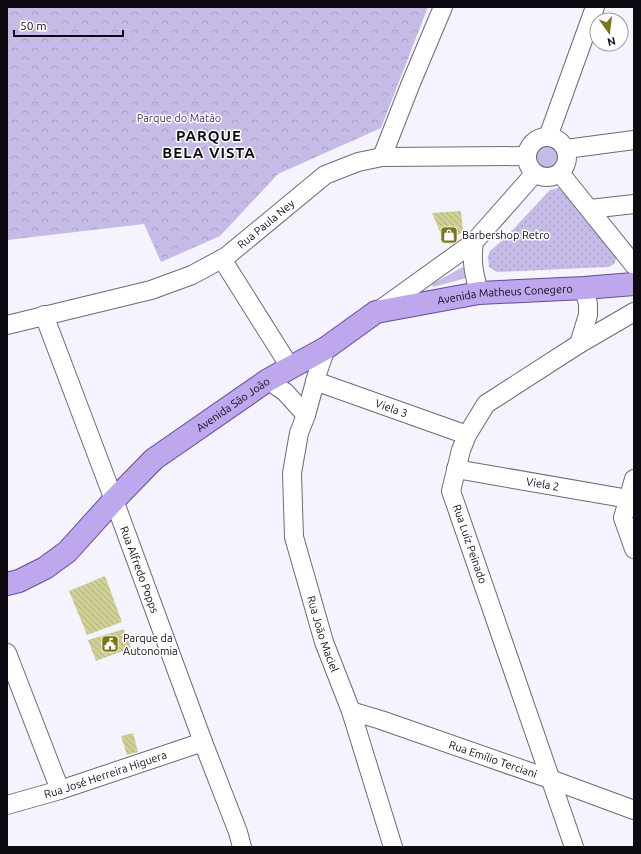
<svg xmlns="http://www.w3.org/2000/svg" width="641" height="854" font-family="Ubuntu,sans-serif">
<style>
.grass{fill:#c6bbe7}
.forest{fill:url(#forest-crowns)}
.park{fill:url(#park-dots)}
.building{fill:url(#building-back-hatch)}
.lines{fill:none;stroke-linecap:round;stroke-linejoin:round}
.minor-casing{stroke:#6d6a79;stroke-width:20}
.major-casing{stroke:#654a99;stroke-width:24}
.minor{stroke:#fff;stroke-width:18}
.major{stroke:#bfa7ee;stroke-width:22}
.labels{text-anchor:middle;stroke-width:3;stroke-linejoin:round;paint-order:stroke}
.park-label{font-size:11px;fill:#432c6c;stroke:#fff}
.street-label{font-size:11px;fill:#0d0b11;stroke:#fff}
.poi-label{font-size:11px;fill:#0d0b11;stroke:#fff;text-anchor:start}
.district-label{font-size:15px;font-weight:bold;letter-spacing:1px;fill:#0d0b11;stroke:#fff}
</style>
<defs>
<pattern id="forest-crowns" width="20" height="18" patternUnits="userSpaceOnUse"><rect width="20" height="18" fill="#c6bbe7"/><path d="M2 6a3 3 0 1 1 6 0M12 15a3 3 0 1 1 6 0" fill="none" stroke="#a99fc5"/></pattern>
<pattern id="park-dots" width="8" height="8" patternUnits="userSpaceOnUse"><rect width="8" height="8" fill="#c6bbe7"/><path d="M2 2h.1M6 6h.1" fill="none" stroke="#a99fc5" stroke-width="1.8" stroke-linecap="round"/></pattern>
<pattern id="building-back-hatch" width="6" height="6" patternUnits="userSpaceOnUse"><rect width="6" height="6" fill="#d0d095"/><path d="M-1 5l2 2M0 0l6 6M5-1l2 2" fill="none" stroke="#b1b17f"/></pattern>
</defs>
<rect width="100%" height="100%" fill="#f5f3fd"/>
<path class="grass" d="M551,144L558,146L563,154L564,160C560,164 552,170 546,169C543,168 541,167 539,166C534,152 537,148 551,144Z
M463,267L470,277L433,287L432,284Z"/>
<path class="forest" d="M7,7H428L381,128L278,174L220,236L161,262L144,224L7,240Z"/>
<path class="park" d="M567,186L617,256L614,264L608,267L497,272L489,267L488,256L490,251L505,238L550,190Z"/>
<path class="building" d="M461,211L463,232L445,243L432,213Z
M105,576L122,622L87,635L69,591Z
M124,629L131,648L96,661L88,640Z
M133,733L138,752L127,755L121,736Z"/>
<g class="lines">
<defs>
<g id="minor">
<circle cx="547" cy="157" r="20"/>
<path d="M548,137L595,7"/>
<path d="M566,149L634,140"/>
<path d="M382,157L411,83L443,7"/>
<path d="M560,173L634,265"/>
<path d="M590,209L634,204"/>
<path d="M474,242C471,262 474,273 479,293"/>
<path d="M222,259L290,367"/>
<path d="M378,311L474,242L535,173"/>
<path id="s1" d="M44,315L114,500L203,742L238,832L242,847"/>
<path id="s2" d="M7,325L151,290L192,275L227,256L325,175L358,162L382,157L527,156"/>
<path d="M579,344L588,315V304L584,288"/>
<path id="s3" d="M326,348L318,371L306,415L299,433L292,473L294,537L324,642L351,711L393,847"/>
<path d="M268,380L285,392L306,415"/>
<path id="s4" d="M315,381L467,435"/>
<path id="s5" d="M456,469L629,499"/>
<path d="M634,479L623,518L634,549"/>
<path d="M7,653L60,790"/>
<path id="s6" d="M351,711L381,720L550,779L634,810"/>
<path id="s7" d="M7,805L60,790L203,742"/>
<path d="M574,847L451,491L461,450L467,435L486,404L579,344L634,312"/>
</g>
<g id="major">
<path id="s8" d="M7,584L19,581L45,568L67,552L114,500L154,459L268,380L326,348L376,312L479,293L584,288L634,284"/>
</g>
</defs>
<use href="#minor" class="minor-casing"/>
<use href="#major" class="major-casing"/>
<use href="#minor" class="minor"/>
<use href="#major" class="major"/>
</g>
<defs>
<symbol id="shop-square" viewBox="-11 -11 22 22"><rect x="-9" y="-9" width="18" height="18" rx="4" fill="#79761c" stroke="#fff"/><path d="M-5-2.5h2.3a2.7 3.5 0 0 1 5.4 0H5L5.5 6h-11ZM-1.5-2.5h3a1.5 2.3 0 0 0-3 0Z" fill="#fff"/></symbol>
<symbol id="civic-square" viewBox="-11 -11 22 22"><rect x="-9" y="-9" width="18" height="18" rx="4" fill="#79761c" stroke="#fff"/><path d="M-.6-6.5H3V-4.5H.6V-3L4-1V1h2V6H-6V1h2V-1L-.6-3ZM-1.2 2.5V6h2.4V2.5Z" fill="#fff"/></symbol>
</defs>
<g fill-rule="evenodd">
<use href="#shop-square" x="439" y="225" width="20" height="20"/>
<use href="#civic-square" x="100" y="634" width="20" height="20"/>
</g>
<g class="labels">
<g class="park-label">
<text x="179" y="122">Parque do Matão</text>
</g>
<g class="street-label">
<text dy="4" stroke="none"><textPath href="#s2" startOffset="282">Rua Paula Ney</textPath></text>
<text dy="4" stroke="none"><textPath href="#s8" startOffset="593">Avenida Matheus Conegero</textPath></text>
<text dy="4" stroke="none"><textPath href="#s8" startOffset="292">Avenida São João</textPath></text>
<text dy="4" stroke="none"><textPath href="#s4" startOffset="81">Viela 3</textPath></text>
<text dy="4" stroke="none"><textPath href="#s5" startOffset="88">Viela 2</textPath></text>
<text transform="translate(470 544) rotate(71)" y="4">Rua Luíz Peinado</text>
<text dy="4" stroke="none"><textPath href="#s1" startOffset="272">Rua Alfredo Popps</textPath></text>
<text dy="4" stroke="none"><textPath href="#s3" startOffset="295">Rua João Maciel</textPath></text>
<text dy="4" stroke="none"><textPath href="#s6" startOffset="150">Rua Emílio Terciani</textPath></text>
<text dy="4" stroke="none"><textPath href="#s7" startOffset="103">Rua José Herreira Higuera</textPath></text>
</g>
<g class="poi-label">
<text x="462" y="239">Barbershop Retro</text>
<text x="123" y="642">Parque da<tspan x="123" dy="13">Autonomia</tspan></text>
</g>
<g class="district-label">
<text x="209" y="141">PARQUE<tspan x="209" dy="17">BELA VISTA</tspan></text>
</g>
</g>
<rect width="641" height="854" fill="none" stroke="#0d0b11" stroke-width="16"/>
<g transform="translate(609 32) rotate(166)"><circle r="19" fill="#ffffff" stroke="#9e9da0"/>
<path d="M0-3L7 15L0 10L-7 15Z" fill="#79761c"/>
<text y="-6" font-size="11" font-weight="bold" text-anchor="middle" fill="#0d0b11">N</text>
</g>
<path d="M14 30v6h109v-6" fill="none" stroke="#0d0b11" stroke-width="2"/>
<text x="20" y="30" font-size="12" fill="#0d0b11" stroke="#ffffff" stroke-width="3" paint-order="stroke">50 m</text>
</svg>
